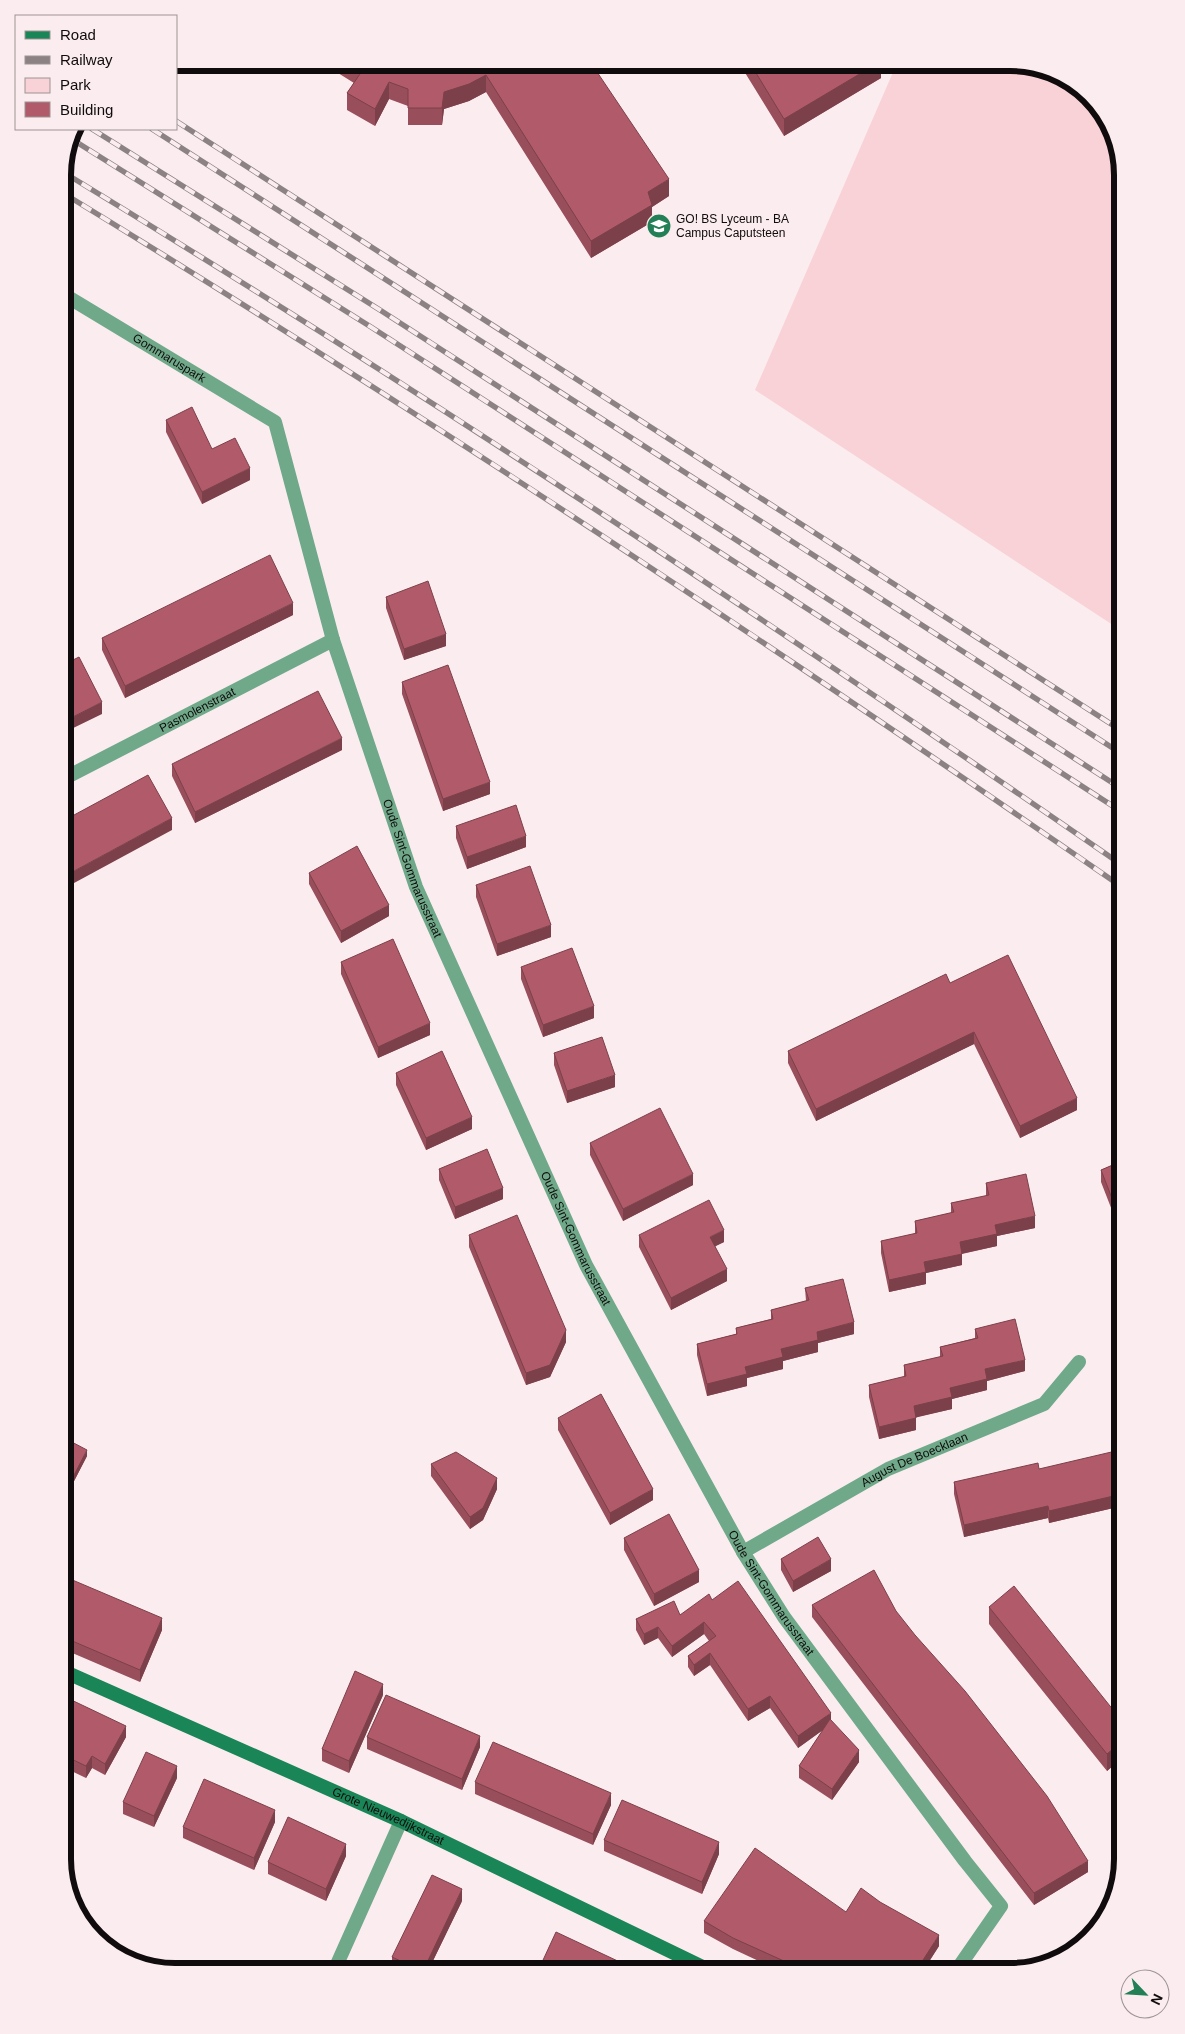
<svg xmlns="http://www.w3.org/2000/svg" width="1185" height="2034" font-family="Helvetica,sans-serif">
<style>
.green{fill:#f9d2d7}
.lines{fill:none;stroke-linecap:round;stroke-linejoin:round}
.minor{stroke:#6fa989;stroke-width:14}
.secondary{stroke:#1a8557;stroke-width:14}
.rail-casing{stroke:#8c8284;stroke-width:5.5}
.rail{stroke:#fbedef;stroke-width:4;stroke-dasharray:11;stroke-linecap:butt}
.wall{fill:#984e5b}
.shaded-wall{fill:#7c404a}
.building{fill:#b15b6a;stroke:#7c404a}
.labels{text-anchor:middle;stroke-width:4;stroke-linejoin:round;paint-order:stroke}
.poi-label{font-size:12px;fill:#100b0c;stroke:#fbedef;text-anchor:start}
.street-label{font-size:12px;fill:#100b0c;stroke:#fbedef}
.rim{fill:none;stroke:#100b0c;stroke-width:6}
</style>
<rect width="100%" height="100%" fill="#fbedef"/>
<path class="green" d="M897,63H1017L1073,82L1111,126L1122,176V431L1119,442L1122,538V631L755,390Z"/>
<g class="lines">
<g class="minor">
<path id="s1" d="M63,294L275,422L333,640L416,887L586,1265L743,1552L784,1617L965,1861L1001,1906L956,1971"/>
<path id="s2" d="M63,779L333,640"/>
<path id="s3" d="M743,1552L888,1469L1044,1404L1079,1362"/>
<path d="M334,1971L401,1821"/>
</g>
<path class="secondary" id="s4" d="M63,1671L401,1821L711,1971"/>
<defs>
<path id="rail" d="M176,121L1122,731
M92,129L380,310L1122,789
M152,129L1122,754
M70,138L371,327L1122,812
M63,172C423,391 775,625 1122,865
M63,193C423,413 775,647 1122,887"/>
</defs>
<use href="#rail" class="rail-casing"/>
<use href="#rail" class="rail"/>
</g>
<path class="wall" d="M322,63H591L669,196L652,207V222L591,258L486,92L469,101L444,109L442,125H408V106L389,99L375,126L347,110V93L354,83Z
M739,63H881V78L784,136Z
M166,420L212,449L250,480L202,504L166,432Z
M386,597L446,646L404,660L386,608Z
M293,615L125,698L102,650V638Z
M402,682L490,794L443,811L402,694Z
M342,750L195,823L172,776V764Z
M456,826L526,847L467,869L456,838Z
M309,873L389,916L341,943L309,884Z
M476,885L551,937L497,956L476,897Z
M341,962L430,1035L378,1058L341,974Z
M521,967L594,1018L543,1037L521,979Z
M950,983L1077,1110L1020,1138L974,1044L816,1121L788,1063V1051Z
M554,1053L615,1087L567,1103L554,1065Z
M396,1073L472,1129L426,1150L396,1085Z
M590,1143L693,1185L623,1221L590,1155Z
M1122,1161V1236L1101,1182V1170Z
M439,1169L503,1199L455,1219L439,1180Z
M986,1183L1035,1228L997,1236V1246L962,1254V1265L926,1273V1284L889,1292L881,1253V1241L915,1234V1221L951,1213V1203L986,1196Z
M469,1235L566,1342L550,1377L526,1385L469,1247Z
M639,1235L724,1242L715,1246L727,1281L671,1310L639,1247Z
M1122,1251V1284L1115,1265V1254Z
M805,1288L854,1334L818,1343V1352L783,1361V1369L747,1378V1386L707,1396L697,1355V1344L736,1334V1328L771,1319V1310L806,1301Z
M975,1329L1025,1371L987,1381V1390L952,1399V1409L916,1417V1430L879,1439L869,1397V1385L904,1377V1365L940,1357V1347L975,1338Z
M558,1418L653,1500L610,1525L558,1430Z
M63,1452L87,1456L72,1485L63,1481Z
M1122,1463V1506L1049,1523L1048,1518L964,1537L954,1494V1482L1039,1469Z
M431,1464L497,1489L483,1520L470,1529L431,1476Z
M624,1538L699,1582L654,1606L624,1550Z
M781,1559L831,1571L793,1592L781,1570Z
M63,1576L162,1630L140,1682L63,1649Z
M712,1600L831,1721L859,1762L832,1800L799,1778V1766L823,1730L798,1748L770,1708L748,1721L710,1665L694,1676L688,1667V1656L709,1641L704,1634L672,1657L658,1638L644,1645L636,1630V1619L680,1615Z
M812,1605L1088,1872L1034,1905L812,1617Z
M989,1607L1122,1721V1758L1107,1771L989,1624Z
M383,1695L349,1773L322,1761V1749Z
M63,1696L126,1737L105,1775L92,1768L86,1778L63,1767Z
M367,1737L480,1747L462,1790L367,1749Z
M177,1778L154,1827L123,1814V1802Z
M475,1782L611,1805L593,1845L475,1794Z
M275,1822L254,1870L183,1838V1827Z
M604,1840L719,1854L702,1894L604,1851Z
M346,1856L326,1901L268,1874V1862Z
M462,1901L428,1971H398L392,1969V1957Z
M846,1912L939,1946L923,1971H780L733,1949L704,1933V1921Z"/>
<path class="shaded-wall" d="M878,63H881V78L784,136V119Z
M486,75V92L469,101L444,109L442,125V108L444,92Z
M389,82V99L375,126V109Z
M669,179V196L652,207V222L591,258V241L648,192Z
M250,468V480L202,504V492Z
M293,603V615L125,698V686Z
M446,634V646L404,660V649Z
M102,702V714L63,733V722Z
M342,738V750L195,823V812Z
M490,782V794L443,811V799Z
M172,818V830L63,889V877Z
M526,836V847L467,869V857Z
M389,905V916L341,943V931Z
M551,925V937L497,956V944Z
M594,1006V1018L543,1037V1025Z
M430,1023V1035L378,1058V1047Z
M974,1032V1044L816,1121V1109Z
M615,1075V1087L567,1103V1091Z
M1077,1098V1110L1020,1138V1126Z
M472,1117V1129L426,1150V1138Z
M693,1174V1185L623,1221V1209Z
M503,1188V1199L455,1219V1207Z
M1035,1216V1228L997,1236V1246L960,1254V1242L995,1225Z
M724,1230V1242L710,1249V1237Z
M962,1254V1265L926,1273V1284L889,1292V1280L924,1262Z
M727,1269V1281L671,1310V1298Z
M854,1322V1334L818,1343V1352L783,1361V1369L747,1378V1386L707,1396V1384L817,1332Z
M566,1330V1342L550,1377L526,1385V1373Z
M1025,1360V1371L987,1381V1390L952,1399V1409L914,1418V1406L985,1369Z
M916,1418V1430L879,1439V1427Z
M87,1450V1456L72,1485V1479Z
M497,1478V1489L483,1520L470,1529V1517Z
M653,1489V1500L610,1525V1513Z
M1122,1494V1506L1049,1523V1511Z
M1048,1506V1518L964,1537V1525Z
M831,1559V1571L793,1592V1581Z
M699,1570V1582L654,1606V1594Z
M162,1618V1630L140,1682V1670Z
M704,1622V1634L672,1657V1646Z
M658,1627V1638L644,1645V1634Z
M710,1653V1665L694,1676V1665Z
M383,1684V1695L349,1773V1761Z
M770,1696V1708L748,1721V1709Z
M831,1713V1724L798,1748V1736Z
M126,1726V1737L105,1775V1764Z
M480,1736V1747L462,1790V1779Z
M1122,1741V1758L1107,1771V1754Z
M859,1750V1762L832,1800V1789Z
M92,1756V1768L86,1778V1766Z
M177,1766V1778L154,1827V1816Z
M611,1793V1805L593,1845V1834Z
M275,1810V1822L254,1870V1858Z
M719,1842V1854L702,1894V1882Z
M346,1844V1856L326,1901V1889Z
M1088,1861V1872L1034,1905V1893Z
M462,1889V1901L428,1971H423Z
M939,1935V1946L923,1971H916Z"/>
<path class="building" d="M349,63H591L669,179L648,192L652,205L591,241L486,75L469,84L444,92L442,108H408V89L389,82L375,109L347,93L362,71Z
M750,63H878L784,119Z
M192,407L212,449L235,438L250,468L202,492L166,420Z
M270,555L293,603L125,686L102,638Z
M428,581L446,634L404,649L386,597Z
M79,657L102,702L63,722V665Z
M448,665L490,782L443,799L402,682Z
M318,691L342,738L195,812L172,764Z
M148,775L172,818L63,877V821Z
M516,805L526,836L467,857L456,826Z
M357,846L389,905L341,931L309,873Z
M530,866L551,925L497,944L476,885Z
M393,939L430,1023L378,1047L341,962Z
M572,948L594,1006L543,1025L521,967Z
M1008,955L1077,1098L1020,1126L974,1032L816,1109L788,1051L946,974L950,983Z
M602,1037L615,1075L567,1091L554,1053Z
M442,1051L472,1117L426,1138L396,1073Z
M660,1108L693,1174L623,1209L590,1143Z
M487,1149L503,1188L455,1207L439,1169Z
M1122,1161V1224L1101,1170Z
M1026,1174L1035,1216L995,1225L997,1234L960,1242L962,1254L924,1262L926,1272L889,1280L881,1241L917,1233L915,1221L954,1212L951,1203L989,1195L986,1183Z
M709,1200L724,1230L710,1237L727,1269L671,1298L639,1235Z
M517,1215L566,1330L550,1365L526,1373L469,1235Z
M1122,1251V1272L1115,1254Z
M843,1279L854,1322L817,1332L818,1340L781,1349L783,1357L745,1367L747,1374L707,1384L697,1344L737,1334L736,1328L773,1319L771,1310L809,1300L805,1288Z
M1015,1319L1025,1360L985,1369L987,1379L950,1388L952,1397L914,1406L916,1418L879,1427L869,1385L906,1376L904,1365L943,1356L940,1347L978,1338L975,1329Z
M601,1394L653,1489L610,1513L558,1418Z
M68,1440L87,1450L72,1479L63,1475V1452Z
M1120,1450L1122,1463V1494L1049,1511L1048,1506L964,1525L954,1482L1038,1463L1039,1469Z
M456,1452L497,1478L483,1508L470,1517L431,1464Z
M669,1514L699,1570L654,1594L624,1538Z
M818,1537L831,1559L793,1581L781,1559Z
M874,1570L896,1611L915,1635L965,1691L1047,1796L1088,1861L1034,1893L812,1605Z
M63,1576L162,1618L140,1670L63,1637Z
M738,1581L831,1713L798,1736L770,1696L748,1709L710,1653L694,1665L688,1656L716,1636L704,1622L672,1646L658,1627L644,1634L636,1619L674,1601L680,1615L709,1594L712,1600Z
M1014,1586L1122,1721V1741L1107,1754L989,1607Z
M355,1671L383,1684L349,1761L322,1749Z
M386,1695L480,1736L462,1779L367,1737Z
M63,1696L126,1726L105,1764L92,1756L86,1766L63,1755Z
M830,1719L859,1750L832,1789L799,1766Z
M493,1742L611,1793L593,1834L475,1782Z
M146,1752L177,1766L154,1816L123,1802Z
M204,1779L275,1810L254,1858L183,1827Z
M622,1800L719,1842L702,1882L604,1840Z
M288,1817L346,1844L326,1889L268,1862Z
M755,1848L846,1912L861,1888L880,1902L939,1935L916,1971H806L733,1938L704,1921Z
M432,1875L462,1889L423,1971H422L392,1957Z
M556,1932L639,1971H538Z"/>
<defs>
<symbol id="school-disc" viewBox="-11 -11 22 22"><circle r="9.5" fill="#237f56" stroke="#fbedef"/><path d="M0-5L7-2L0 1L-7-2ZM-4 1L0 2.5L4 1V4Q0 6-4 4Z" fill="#fff"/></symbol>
</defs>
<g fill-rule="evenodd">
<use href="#school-disc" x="645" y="212" width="28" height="28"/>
</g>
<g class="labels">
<g class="poi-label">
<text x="676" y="223">GO! BS Lyceum - BA<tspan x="676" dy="14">Campus Caputsteen</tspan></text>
</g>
<g class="street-label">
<text dy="4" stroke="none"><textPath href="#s1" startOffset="124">Gommaruspark</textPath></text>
<text dy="4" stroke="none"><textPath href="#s2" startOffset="151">Pasmolenstraat</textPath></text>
<text dy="4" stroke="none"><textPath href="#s1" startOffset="715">Oude Sint-Gommarusstraat</textPath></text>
<text dy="4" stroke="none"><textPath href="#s1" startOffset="1120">Oude Sint-Gommarusstraat</textPath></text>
<text dy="4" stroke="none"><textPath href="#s3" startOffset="195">August De Boecklaan</textPath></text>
<text dy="4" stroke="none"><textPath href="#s1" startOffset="1525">Oude Sint-Gommarusstraat</textPath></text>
<text dy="4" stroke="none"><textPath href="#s4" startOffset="356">Grote Nieuwedijkstraat</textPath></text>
</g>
</g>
<path d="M0 0H1185V2034H0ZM175 71H1010A104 104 0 0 1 1114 175V1859A104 104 0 0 1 1010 1963H175A104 104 0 0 1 71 1859V175A104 104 0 0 1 175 71Z" fill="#fbedef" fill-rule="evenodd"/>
<path class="rim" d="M175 71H1010A104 104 0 0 1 1114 175V1859A104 104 0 0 1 1010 1963H175A104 104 0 0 1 71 1859V175A104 104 0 0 1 175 71Z"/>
<rect x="15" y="15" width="162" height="115" fill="#fbedef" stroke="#9d9394"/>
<rect x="25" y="31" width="25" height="8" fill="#1a8557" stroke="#9d9394"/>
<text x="60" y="40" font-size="15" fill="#100b0c">Road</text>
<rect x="25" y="56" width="25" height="8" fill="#8c8284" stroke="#9d9394"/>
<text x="60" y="65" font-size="15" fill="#100b0c">Railway</text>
<rect x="25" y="78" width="25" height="15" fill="#f9d2d7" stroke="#9d9394"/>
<text x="60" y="90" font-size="15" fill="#100b0c">Park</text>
<rect x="25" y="102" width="25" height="15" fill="#b15b6a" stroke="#9d9394"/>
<text x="60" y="115" font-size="15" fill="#100b0c">Building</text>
<g transform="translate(1145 1994) rotate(115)"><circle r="24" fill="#fbedef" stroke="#9d9394"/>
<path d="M0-4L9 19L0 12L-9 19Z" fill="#237f56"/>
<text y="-8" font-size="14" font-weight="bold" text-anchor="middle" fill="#100b0c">N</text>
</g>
</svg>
